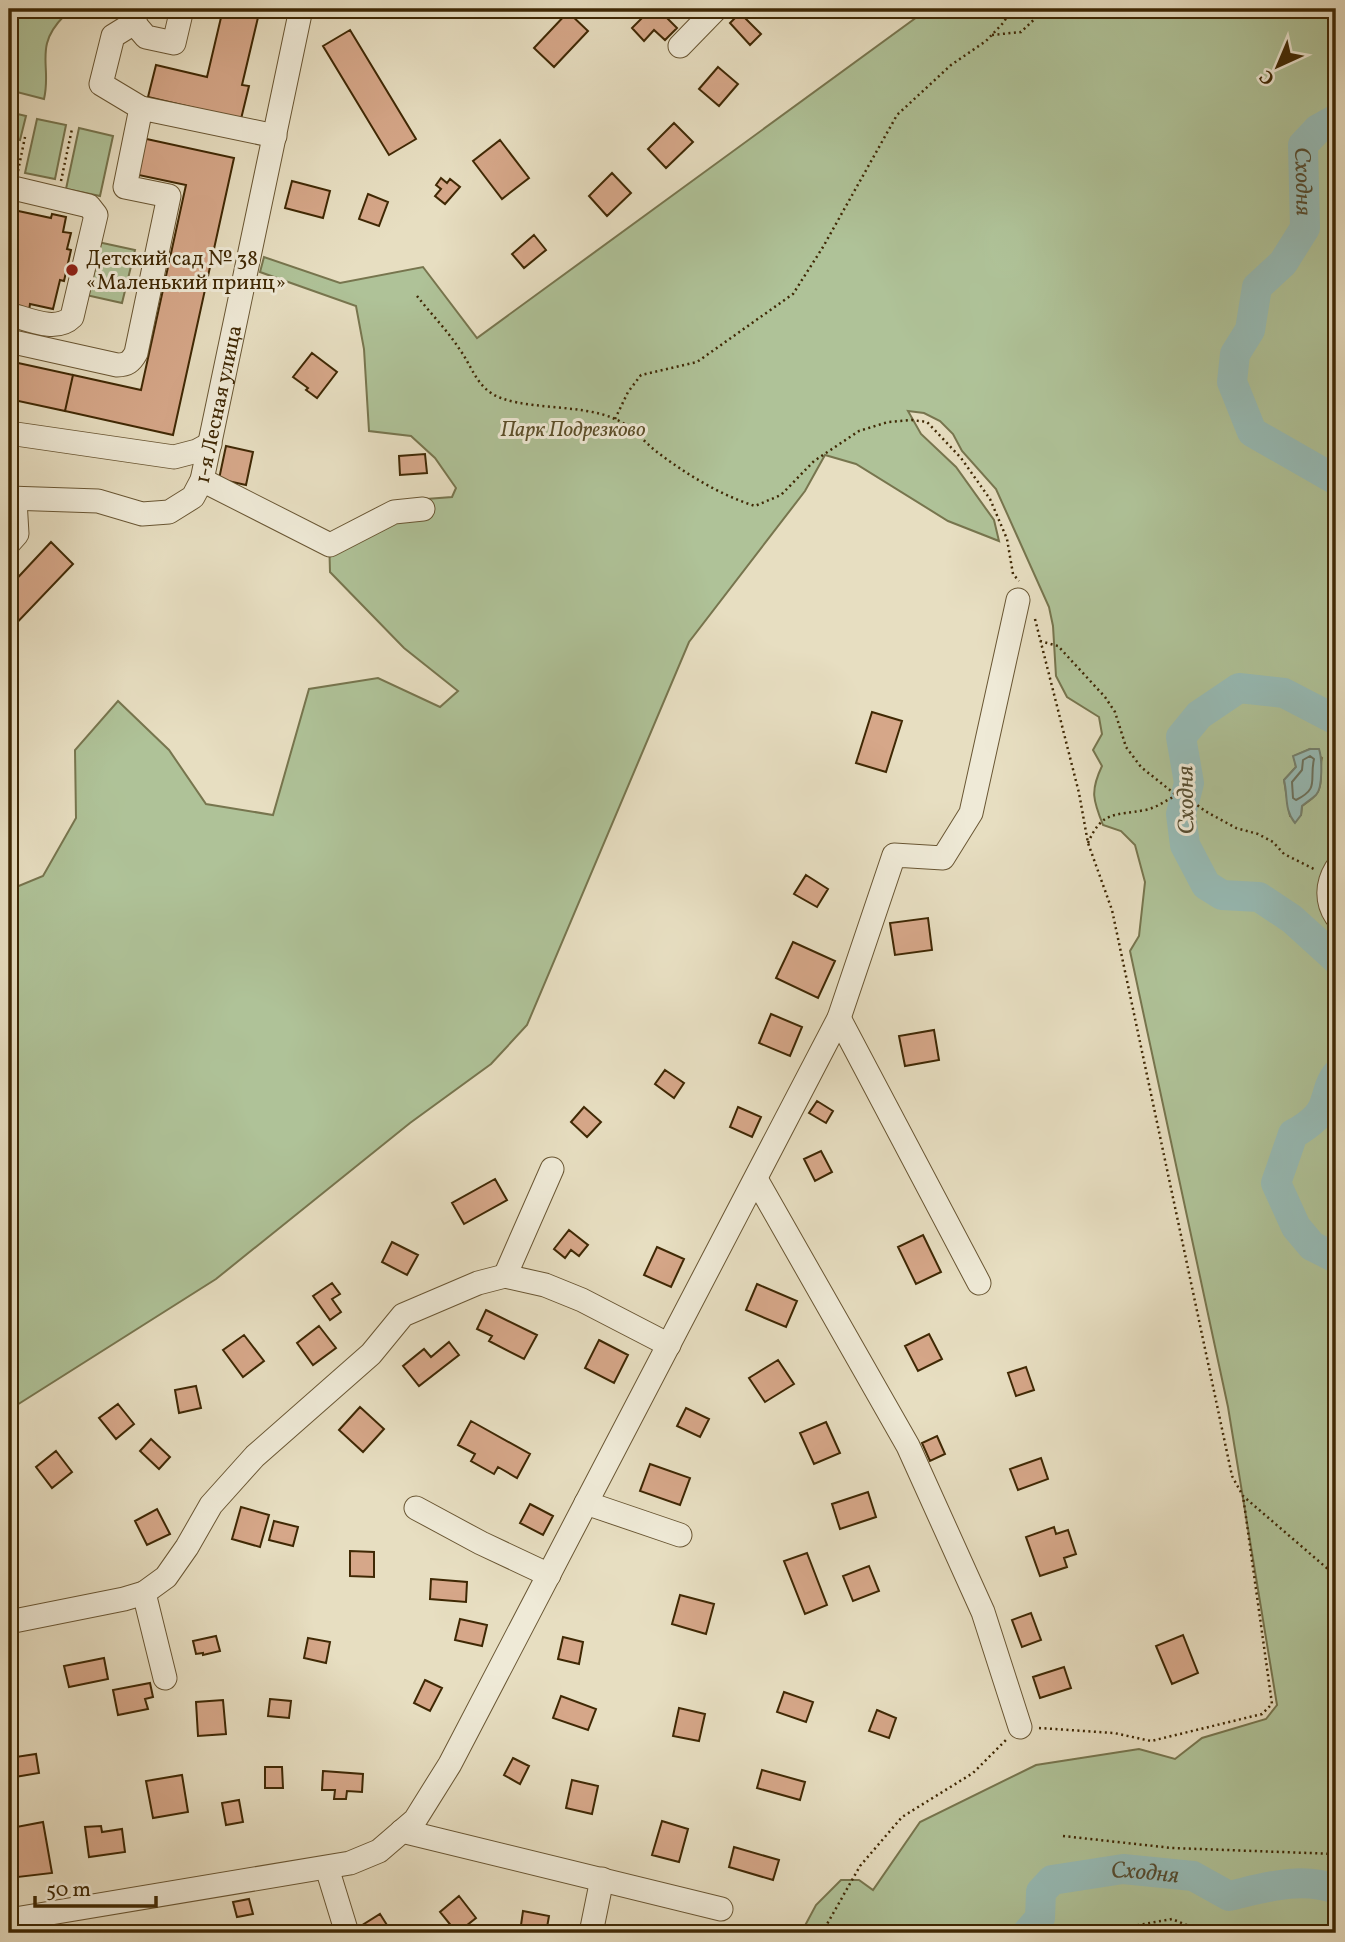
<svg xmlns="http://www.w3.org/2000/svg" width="1345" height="1942" font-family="Vollkorn,serif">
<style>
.green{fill:#afc298;stroke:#77754e;stroke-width:2;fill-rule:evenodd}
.water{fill:#97bcb7;stroke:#74816f;stroke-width:2}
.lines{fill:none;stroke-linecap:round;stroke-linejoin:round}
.shore{stroke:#6b725e;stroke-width:2}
.river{stroke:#97bcb7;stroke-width:30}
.building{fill:#d6a789;stroke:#3f2804;stroke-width:2}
.minor-casing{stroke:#695633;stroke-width:25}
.path{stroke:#3f2804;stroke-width:2.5;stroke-dasharray:2 3.5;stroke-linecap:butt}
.minor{stroke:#efead7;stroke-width:23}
.poi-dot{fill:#8f2418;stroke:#efead7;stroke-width:2.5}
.labels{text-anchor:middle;stroke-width:6;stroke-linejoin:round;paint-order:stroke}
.poi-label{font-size:21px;fill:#3f2804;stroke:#efead7;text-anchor:start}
.street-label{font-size:21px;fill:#3f2804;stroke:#efead7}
.park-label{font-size:21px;font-style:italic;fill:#5b4e29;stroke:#efead7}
.water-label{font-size:23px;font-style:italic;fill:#554d31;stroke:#efead7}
</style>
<rect width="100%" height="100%" fill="#e7dec1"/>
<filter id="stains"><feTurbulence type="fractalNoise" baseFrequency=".00286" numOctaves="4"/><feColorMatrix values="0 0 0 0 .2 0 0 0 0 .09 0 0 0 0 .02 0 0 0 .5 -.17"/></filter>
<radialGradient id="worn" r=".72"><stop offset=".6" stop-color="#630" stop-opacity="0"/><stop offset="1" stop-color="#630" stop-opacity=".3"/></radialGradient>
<path class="green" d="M11,9H33L64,16C33,47 52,66 44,99L9,90V18Z
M928,9H1336V1933H801L816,1905L841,1880H859L873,1890L920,1822L1036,1765L1139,1749L1175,1759L1202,1738L1266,1719L1277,1705L1228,1407L1130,951L1139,936L1145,882L1135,845L1121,831L1103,825C1093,800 1090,791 1102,766L1093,750L1102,734L1099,717L1067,697L1056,676L1053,626L1049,607L996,489L962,451L953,434L940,421L924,413L908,411L921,434L956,467L994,520L999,541L948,521L856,464L825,455L805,491L689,642L527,1025L491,1064L410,1123L216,1279L9,1410V890L43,876L76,818L75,750L118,701L169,750L206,804L273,815L309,689L378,678L440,707L458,691L404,648L330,572L329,535L426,499L452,497L456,488L435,458L411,436L369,431L364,349L356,306L260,272L264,257L340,283L423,267L477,338ZM1310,749L1322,758C1319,769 1324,785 1316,794C1313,799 1307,802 1302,806L1301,815L1290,816L1284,780L1296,767L1294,756Z
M9,112L26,116L20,140L9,138Z
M37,119L66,125L55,179L25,173Z
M79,128L113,136L100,196L66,189Z
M98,242L135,250L122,303L86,295Z"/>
<path class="water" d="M1310,749H1319C1322,758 1323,788 1316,795C1312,799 1306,802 1302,806L1301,815L1295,823C1284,810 1288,796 1284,780L1296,767L1293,756Z"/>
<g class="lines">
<path class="shore" d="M1310,756L1314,759C1309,781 1320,788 1296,800L1293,798L1292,782L1302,770L1303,760Z"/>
<g class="river">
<path id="s1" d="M1336,119L1318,129L1303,145L1305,228L1283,263L1257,287L1250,330L1235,354L1232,382L1252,432L1336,480"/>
<path d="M1336,720L1284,693L1239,688L1199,715L1181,737L1189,783L1181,814L1185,845L1206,885L1222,895L1259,897L1292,919L1336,959"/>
<path d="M1336,1075C1329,1084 1329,1091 1325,1102C1321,1117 1306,1127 1293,1134L1276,1183L1296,1227L1312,1246L1336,1258"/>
<path id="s2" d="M1027,1933L1040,1918L1041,1892L1052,1880L1123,1869L1193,1876L1229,1896C1264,1888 1300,1876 1336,1889"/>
</g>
</g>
<path class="building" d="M223,9H260L242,85L249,86L241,119L148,97L156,65L207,77Z
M651,9H658L677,28L665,40L654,30L644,41L632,28Z
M568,12L588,31L554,67L534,48Z
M740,13L761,34L750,45L730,23Z
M350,30L416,139L389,155L323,46Z
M718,67L738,84L719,106L699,89Z
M674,123L693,142L666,168L648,149Z
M142,138L234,158L173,435L65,411L73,375L141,390L186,185L134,174Z
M500,140L529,178L502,199L473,161Z
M612,173L631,193L607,216L589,196Z
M441,178L447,183L450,179L460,187L445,204L435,196L441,189L436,185Z
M292,181L330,191L323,218L285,208Z
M368,194L388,202L379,226L359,219Z
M9,209L51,218L52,214L66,217L63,232L71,233L67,249L71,250L64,281L60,280L53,309L30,304L29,311L9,306Z
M534,235L546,250L524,268L512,254Z
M312,353L337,372L317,398L306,390L308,388L293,377Z
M9,361L73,375L65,411L9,399Z
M226,446L253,452L246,485L219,479Z
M425,454L427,473L400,475L399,456Z
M51,542L73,564L9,631V587Z
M872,712L902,721L886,772L856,763Z
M806,875L828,889L817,907L794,894Z
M928,918L932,950L895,955L890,923Z
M793,942L835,961L818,998L776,978Z
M771,1014L802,1027L790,1056L759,1043Z
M934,1030L939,1060L905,1066L899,1036Z
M665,1070L684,1083L674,1098L655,1084Z
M817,1101L833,1111L826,1123L809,1113Z
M584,1107L601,1122L587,1137L571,1122Z
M738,1107L761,1117L752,1137L730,1127Z
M821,1151L832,1172L815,1181L804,1159Z
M495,1179L507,1200L464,1224L452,1203Z
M569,1230L588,1245L579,1256L571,1250L565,1258L554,1249Z
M923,1235L941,1272L916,1284L898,1247Z
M392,1242L418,1255L407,1275L382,1262Z
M657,1247L684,1259L671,1287L644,1275Z
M332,1283L340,1294L332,1299L341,1312L330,1320L313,1296Z
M757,1284L797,1301L786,1327L746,1310Z
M486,1310L537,1335L524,1359L489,1341L492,1336L477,1329Z
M319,1326L336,1348L313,1365L297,1343Z
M929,1334L942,1359L918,1371L905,1346Z
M244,1335L264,1361L243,1377L223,1350Z
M599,1340L628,1355L614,1383L585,1368Z
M449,1342L459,1355L419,1386L403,1366L424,1349L431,1357Z
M778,1360L794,1384L765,1402L749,1378Z
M1026,1367L1034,1390L1016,1396L1008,1373Z
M196,1386L201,1408L179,1413L175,1390Z
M118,1404L134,1424L116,1439L99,1418Z
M360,1407L384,1429L363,1452L339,1430Z
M686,1408L709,1419L700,1437L677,1426Z
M471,1421L530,1454L517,1478L498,1467L494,1474L471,1461L475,1454L458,1445Z
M826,1422L840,1453L814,1464L800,1433Z
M937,1436L945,1454L930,1461L922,1443Z
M151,1439L170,1457L159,1469L140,1451Z
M56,1451L72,1472L52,1488L36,1467Z
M1041,1458L1048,1479L1018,1490L1010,1469Z
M650,1464L690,1478L680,1505L640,1491Z
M868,1492L876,1517L840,1529L832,1504Z
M530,1504L553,1516L543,1535L520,1523Z
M241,1507L269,1515L260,1547L232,1539Z
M157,1509L170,1534L147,1545L135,1521Z
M274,1521L298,1527L293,1546L269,1540Z
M1054,1527L1056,1534L1068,1530L1076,1554L1064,1558L1067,1567L1040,1576L1026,1537Z
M350,1551L374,1552V1577L350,1576Z
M807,1553L827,1605L805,1614L784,1561Z
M869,1566L879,1591L853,1601L843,1576Z
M431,1579L467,1582L466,1602L430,1599Z
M680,1595L714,1604L706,1634L672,1624Z
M1031,1613L1041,1640L1022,1647L1012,1620Z
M460,1619L487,1625L482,1646L455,1640Z
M1183,1635L1198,1673L1172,1684L1156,1646Z
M216,1636L220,1651L203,1655V1653L196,1654L193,1641Z
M563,1637L583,1642L579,1664L558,1659Z
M308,1638L330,1642L326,1663L304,1658Z
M104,1658L108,1679L69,1687L64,1666Z
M1064,1667L1071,1688L1040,1698L1033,1677Z
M425,1680L442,1688L430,1711L414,1703Z
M150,1683L153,1697L145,1699L148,1709L118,1715L113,1690Z
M784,1692L813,1702L806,1722L777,1712Z
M561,1696L596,1709L588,1730L553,1718Z
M270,1699L291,1701L289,1718L268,1716Z
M223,1700L226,1734L198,1736L196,1702Z
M679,1708L705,1714L699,1741L673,1736Z
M877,1710L896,1718L889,1738L869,1731Z
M36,1754L39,1773L9,1778V1758Z
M513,1758L529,1766L520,1784L504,1775Z
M265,1767H282L283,1788H265Z
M762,1770L805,1782L800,1800L757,1788Z
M323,1771L363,1774L362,1792L347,1791L346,1799H334L335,1790H322Z
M182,1775L188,1812L153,1818L146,1781Z
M572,1780L598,1786L592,1814L566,1808Z
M239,1800L243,1822L226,1825L222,1803Z
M662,1821L688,1829L679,1862L652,1855Z
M43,1822L52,1873L18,1877L11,1828Z
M101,1826L102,1832L122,1829L125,1852L89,1857L85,1827Z
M734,1847L779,1860L773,1880L729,1867Z
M459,1896L476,1918L457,1933L440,1912Z
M249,1899L253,1914L237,1917L233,1902Z
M523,1911L549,1916L546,1933L520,1932Z
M380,1914L392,1933H359L356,1929Z"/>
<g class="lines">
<defs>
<g id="minor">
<path d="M137,9L134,23L113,36L101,84L141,108"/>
<path d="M134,23L146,37L174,43L182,9"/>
<path d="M680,46L716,9"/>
<path d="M9,187L89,206L96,215L72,317C56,333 28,319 9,314"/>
<path d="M9,341L117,365C127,365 131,362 136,353L169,196L125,187L141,108L275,136"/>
<path d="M9,433L174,457L197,451L210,444"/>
<path d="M202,480L330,545L394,512L423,509"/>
<path id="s3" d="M9,498L98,501L142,514L169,512L193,497L202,480L301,9"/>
<path d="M9,543L17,534L15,500"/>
<path d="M1336,869C1327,884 1326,901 1336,916"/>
<path d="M839,1018L979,1283"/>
<path d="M756,1179L908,1446L983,1612L1020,1727"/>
<path d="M505,1276L552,1169"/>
<path d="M586,1503L680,1535"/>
<path d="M416,1508L481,1543L549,1575"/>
<path d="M144,1593L165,1678"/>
<path d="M9,1622L124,1599L144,1593L166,1577L187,1547L211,1505L255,1456L371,1354L403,1315L478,1283L505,1276L545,1285L582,1300L669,1345"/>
<path d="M402,1831L721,1909"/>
<path d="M327,1868L347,1933"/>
<path d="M9,1920L350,1863L379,1851L415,1820L450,1764L839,1018L894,855L943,858L971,813L1018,600"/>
<path d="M591,1933L602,1879"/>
</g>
</defs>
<use href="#minor" class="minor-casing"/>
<path class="path" d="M992,35L1021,32L1045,9
M18,171L25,137
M61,181L72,129
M417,296C431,314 448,331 460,350C471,365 475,382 491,393C518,411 581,403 615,419C632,426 643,441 657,452C686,474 720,495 755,506L781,495L814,461L859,431L888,422L912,420L927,422L961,458L990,499L1007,539L1013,574L1019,581
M615,419L628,392L641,375L697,362L793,294L823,247L897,115L951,65L986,41L1004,22L1011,9
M1035,619L1079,793L1088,843L1112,910L1232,1476L1243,1496L1336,1576
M1040,641L1058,646L1105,697L1115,712L1126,747L1141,767L1176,795L1192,801L1205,811L1236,828L1258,834L1273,842L1284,854L1314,869
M1088,843C1102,810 1115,816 1145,810C1156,808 1165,801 1175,796
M1039,1728L1114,1733L1151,1741L1262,1714L1272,1704L1243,1496
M1063,1836L1172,1848L1336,1854
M822,1933L860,1866L902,1817L973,1773L1006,1740
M1094,1933L1172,1919L1206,1933"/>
<use href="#minor" class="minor"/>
</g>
<circle class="poi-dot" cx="72" cy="270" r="7"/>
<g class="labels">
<g class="poi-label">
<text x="86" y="265">Детский сад № 38<tspan x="86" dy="24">«Маленький принц»</tspan></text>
</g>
<g class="street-label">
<text dy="7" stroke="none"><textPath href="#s3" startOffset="287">1-я Лесная улица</textPath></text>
</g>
<g class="park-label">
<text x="573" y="436">Парк Подрезково</text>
</g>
<g class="water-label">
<text dy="8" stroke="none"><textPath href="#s1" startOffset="79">Сходня</textPath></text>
<text transform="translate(1185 800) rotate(-91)" y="8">Сходня</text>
<text dy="8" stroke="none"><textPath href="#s2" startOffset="156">Сходня</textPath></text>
</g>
</g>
<rect width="1345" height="1942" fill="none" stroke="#e7dec1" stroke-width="35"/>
<rect x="10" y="10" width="1324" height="1921" fill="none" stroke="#3f2804" stroke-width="3.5"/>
<rect x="18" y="18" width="1310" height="1907" fill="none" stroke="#3f2804" stroke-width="2"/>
<g transform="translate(1278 66) rotate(224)" stroke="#efead7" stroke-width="5" paint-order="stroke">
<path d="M0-5L12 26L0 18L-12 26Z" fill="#3f2804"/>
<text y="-10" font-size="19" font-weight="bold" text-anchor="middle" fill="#3f2804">С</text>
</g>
<path d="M35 1896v10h121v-10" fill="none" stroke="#3f2804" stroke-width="3.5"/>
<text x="46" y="1896" font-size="21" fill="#3f2804" stroke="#efead7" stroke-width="5" paint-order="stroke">50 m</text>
<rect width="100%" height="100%" filter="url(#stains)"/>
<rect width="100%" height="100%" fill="url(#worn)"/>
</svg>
